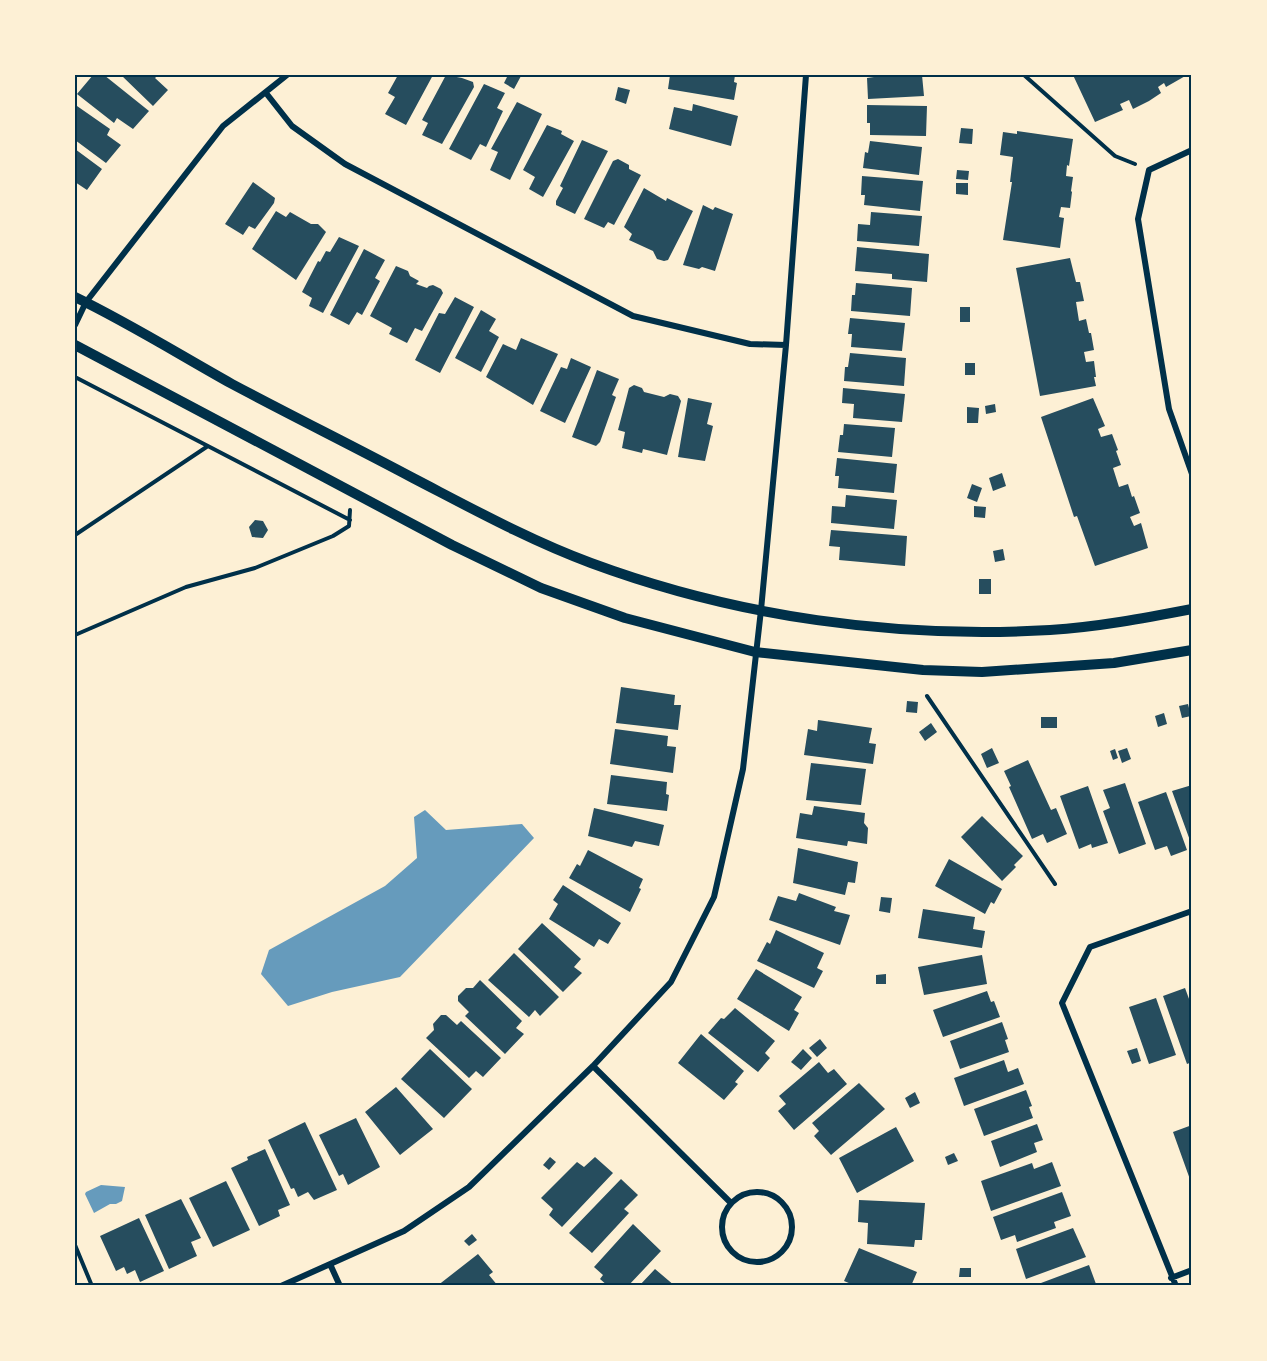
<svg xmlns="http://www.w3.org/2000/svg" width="1267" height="1361" font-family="'Space Grotesk',sans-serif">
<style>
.water{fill:#669bbc}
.building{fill:#264d5e}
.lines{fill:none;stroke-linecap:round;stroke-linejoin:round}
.path{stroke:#003049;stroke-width:4}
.minor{stroke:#003049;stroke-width:6}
.tertiary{stroke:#003049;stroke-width:10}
.neatline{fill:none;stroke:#003049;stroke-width:2}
</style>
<rect width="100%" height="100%" fill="#fdf0d5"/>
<path class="water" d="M425,810L446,830L522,824L534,838L400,977L332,992L288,1006L261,974L269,950L385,886L417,858L414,817Z
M101,1185L125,1187L122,1201L116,1204H110L94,1213L85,1194L86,1192Z"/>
<path class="building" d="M93,75H104L149,111L133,129L117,118L114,123L77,94Z
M121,75H158L155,78L168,90L153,106Z
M398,75H433L406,125L385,114L395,97L388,93Z
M446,75L462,78L473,82L474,87L442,144L422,135L428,123L422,120Z
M508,75L521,76L514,89L504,83Z
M670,75H735L734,82L737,83L734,100L668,89Z
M874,75H922L924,96L868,99L867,78L874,77Z
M1073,75H1187L1166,87L1164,83L1158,87L1161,93L1149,101L1133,109L1129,100L1120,104L1123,110L1095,122Z
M484,84L505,93L497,108L503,111L486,147L480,144L471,160L449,149Z
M618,87L630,90L626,104L615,100Z
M517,102L542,114L510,180L490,170L498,152L491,149Z
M693,104L738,116L731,146L669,129L674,107L692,111Z
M867,105L927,106L926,136L870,135V123H867Z
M77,106L110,129L107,135L121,145L106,163L75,140V108Z
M547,125L562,131L561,134L574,141L543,197L529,189L535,177L523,170Z
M961,128L973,129L972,144L959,143Z
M1017,131L1073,139L1069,166L1067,165L1066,176L1073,177L1071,191L1072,192L1070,208L1061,207L1059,217L1064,218L1060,248L1003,240L1012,182H1010L1013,157L1000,155L1003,132L1017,134Z
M582,140L608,151L575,214L556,205V201L563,188L560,186Z
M870,141L922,147L919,175L863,168L865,152L868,153Z
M75,149L102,169L87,190L75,182Z
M618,159L629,165V169L641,175L614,225L608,222L604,228L584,219L613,161Z
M957,170L969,171L968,180L956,179Z
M862,176L923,181L920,211L864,205L865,195H861Z
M253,182L275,198L274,203L255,229L249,226L243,235L225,224Z
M956,183H968V195L956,194Z
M644,188L666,201L667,198L693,211L668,260L664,261L657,259L653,251L629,240L632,234L624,227Z
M703,205L713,210L715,207L733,214L715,271L702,267L699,269L683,265Z
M276,211L286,217L290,212L311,224H318L326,232L296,280L252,249Z
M871,212L922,216L919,246L857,241L858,224L870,225Z
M339,237L359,246L323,313L309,306L312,298L302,292L318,261L320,262L326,251L330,252Z
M857,247L929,254L927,282L892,279V274L855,271Z
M364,249L385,260L375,278L380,281L362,315L357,312L349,325L330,315Z
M1070,258L1076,282H1080L1084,301L1076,302L1079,321L1086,319L1089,333H1091L1094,350L1084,352L1086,362L1094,361L1096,377H1094L1096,386L1040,396L1016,268Z
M396,266L408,271L410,276L419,281L416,284L427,288L429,286L433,285L441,289L443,293L422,331L415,328L407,343L389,334L392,328L370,316Z
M856,283L912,288L910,316L851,311L852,295H855Z
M455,297L474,307L440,373L415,360L439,313L445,314Z
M960,307H970V322H960Z
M481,310L496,319L489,331L499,337L481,372L455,358Z
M850,318L905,323L902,351L851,347L852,334H848Z
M521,338L558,354L533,405L486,377L503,344L516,350Z
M850,353L906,358L904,386L844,381L845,367H848Z
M571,358L591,367L565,423L540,411L561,367L567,369Z
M965,363H975V375H965Z
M597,370L619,379L612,395L616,397L600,442L596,446L572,437Z
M634,385L642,388L644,392L664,397L670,394L678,396L681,401L667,455L643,449L642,453L622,448L625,432L618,430L629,388Z
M843,388L905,394L902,422L853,418L854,404L842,403Z
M688,398L712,403L707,424L713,426L705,461L678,457Z
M1093,398L1105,426L1098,429L1101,437L1112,434L1118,450L1116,451L1121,465L1113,468L1119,487L1128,484L1132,497L1134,496L1140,513L1130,517L1134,526L1141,523L1148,548L1095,566L1077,516L1074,517L1041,417Z
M995,404L996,412L986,414L985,406Z
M967,407L979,408L978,423H967Z
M844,424L895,428L892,457L838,452L840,435H843Z
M837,458L897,464L894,493L838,488L839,476H835Z
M1002,473L1006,486L993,491L989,478Z
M972,484L982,488L977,502L967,498Z
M846,495L897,500L894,529L831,523L832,506L845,507Z
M974,506L986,507L985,518L974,517Z
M255,520L263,521L268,530L263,538L252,537L249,527Z
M831,530L907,536L905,566L839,560L840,547L829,546Z
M1003,549L1005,560L995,562L993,551Z
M979,579H991V594H979Z
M621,687L675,695L674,705H681L678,730L616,723Z
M907,701L918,702L917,713L906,712Z
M1188,704L1191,716L1182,718L1179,706Z
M1164,713L1167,724L1158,727L1155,716Z
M1041,717H1057V728H1041Z
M818,720L872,728L869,743L876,744L873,764L804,755L808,729L817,731Z
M931,723L937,732L925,741L919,732Z
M615,729L668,736L667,746L676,747L673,773L610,764Z
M992,748L999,763L987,768L981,754Z
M1127,748L1131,759L1122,763L1118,751Z
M1115,749L1118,758L1113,760L1110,751Z
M1028,760L1051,810L1056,808L1067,834L1047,843L1043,834L1032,839L1009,787L1011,786L1004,771Z
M811,763L866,769L861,805L806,800Z
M611,775L667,782L666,794L669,795L667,811L607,804Z
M1125,783L1146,844L1119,854L1103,811L1110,808L1103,790Z
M1192,785V846L1172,791Z
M1088,786L1108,843L1092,848L1091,844L1079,849L1060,796Z
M1166,792L1187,850L1171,856L1167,846L1155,850L1138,802Z
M814,806L865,813L864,823L868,828L867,844L848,841L847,846L796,838L800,813L812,815Z
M594,808L664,825L659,846L635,841L632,847L588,836Z
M982,816L1023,856L1014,865L1016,867L1002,881L961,837Z
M798,848L858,862L855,883L848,882L845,895L793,883Z
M588,850L643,879L639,888L641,889L630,912L569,878L577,864L580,866Z
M949,859L1002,889L994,904L991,902L985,914L935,886Z
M563,885L621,923L608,944L599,939L594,947L549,919L558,904L553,900Z
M799,893L836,907L834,911L850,915L840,945L769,920L778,896L796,901Z
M881,897L892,898L890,913L879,911Z
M923,909L975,917L973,929L985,931L982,948L918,938Z
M542,923L581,959L574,967L582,973L563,992L518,949Z
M776,930L824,953L817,968L823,971L814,988L757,961L767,942L770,944Z
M514,953L559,997L540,1016L535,1010L529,1017L488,980Z
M982,955L987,984L924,995L918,967Z
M756,969L802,997L794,1010L799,1013L789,1031L737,999Z
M886,974V984H876V975Z
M480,980L522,1021L516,1028L524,1034L505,1054L465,1016L469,1012L458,1001V996L466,988H473Z
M1185,988L1192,1007V1062L1187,1064L1163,996Z
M987,991L991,1002L994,1001L1000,1017L943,1037L933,1010Z
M1156,998L1176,1055L1149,1064L1129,1007Z
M735,1008L775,1041L765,1053L770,1058L758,1072L708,1033L721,1018L724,1019Z
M441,1015H446L457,1025L461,1021L501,1058L483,1077L476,1071L469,1078L426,1038L434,1030L433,1024Z
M1002,1022L1008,1039L1005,1040L1009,1052L960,1069L950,1041Z
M701,1034L744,1071L735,1082L738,1084L724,1100L678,1063Z
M820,1039L827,1048L817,1057L809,1048Z
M1137,1048L1141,1061L1132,1064L1127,1051Z
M430,1049L472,1089L444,1118L401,1079Z
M803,1049L812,1058L801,1070L791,1062Z
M1004,1060L1008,1072L1018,1068L1024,1084L964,1106L954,1078Z
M819,1062L828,1073L834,1069L847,1084L794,1130L778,1111L786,1104L779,1096Z
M859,1083L885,1109L831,1155L814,1136L819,1131L812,1123Z
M396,1087L433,1129L400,1155L365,1112Z
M1026,1090L1032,1106L1029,1107L1033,1118L984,1136L974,1109Z
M915,1092L920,1103L910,1108L905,1098Z
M356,1118L380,1167L348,1185L343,1174L339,1176L319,1135Z
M305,1122L337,1190L314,1200L308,1192L298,1197L294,1188L291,1189L268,1140Z
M1037,1124L1043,1140L1034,1143L1037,1152L1000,1167L991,1141Z
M1192,1125V1185L1173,1132Z
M896,1127L914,1161L857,1193L839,1158Z
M265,1149L290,1205L278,1210L280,1216L259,1226L231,1168L248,1160L247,1157Z
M954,1153L958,1161L948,1165L945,1157Z
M550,1157L556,1162L549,1170L543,1165Z
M595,1157L613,1173L562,1227L549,1215L553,1209L541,1198L577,1162L584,1167Z
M1052,1162L1061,1186L991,1211L981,1181L1032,1163L1034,1169Z
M621,1179L638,1195L624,1209L629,1213L592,1253L569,1233Z
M226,1181L250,1230L213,1247L189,1198Z
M1062,1192L1071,1216L1054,1222L1056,1228L1017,1242L1015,1235L1001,1240L993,1217Z
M181,1199L201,1238L191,1242L197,1256L169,1269L145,1215Z
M859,1200L925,1203L922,1240H915L914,1247L867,1244L868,1223L858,1222Z
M139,1218L164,1271L140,1282L135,1270L127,1274L124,1267L116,1271L100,1236Z
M633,1224L661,1251L628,1286H608L600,1279L603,1275L594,1267Z
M1073,1228L1086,1257L1026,1279L1016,1249Z
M472,1234L477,1240L469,1246L464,1241Z
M859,1248L917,1272L911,1286H856L844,1281Z
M478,1254L493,1272L489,1275L498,1286H437Z
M1089,1265L1096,1284L1091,1286H1033Z
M960,1268H971V1277H959Z
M655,1269L675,1286H639Z"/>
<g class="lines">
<path class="path" d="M1024,75L1115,156L1135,164
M75,377L350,520
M75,535L208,446
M75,635L186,587L255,568L333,536L349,526L350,510
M927,696L1055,884
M75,1245L92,1286"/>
<path class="minor" d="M266,93L292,126L345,164L633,316L750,344L786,345
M1192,150L1149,170L1138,219L1169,409L1192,474
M75,325L86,302L223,126L287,75
M593,1066L731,1203
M722 1227a35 35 0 1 1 70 0a35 35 0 1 1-70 0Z
M330,1264L340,1286
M1171,1278L1192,1270
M281,1286L404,1231L469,1187L593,1066L671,982L714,897L743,769L761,610L786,345L806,75
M1176,1286L1062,1003L1090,947L1192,911"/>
<path class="tertiary" d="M75,297C129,323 180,355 232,384C292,416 353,446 413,478C471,508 529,540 591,563C737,617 895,639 1050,630C1098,627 1145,618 1192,609
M75,345L452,545L541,588L625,618L755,652L923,670L982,672L1114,663L1192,650"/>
</g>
<rect width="1267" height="1361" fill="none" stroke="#fdf0d5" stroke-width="153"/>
<rect x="76" y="76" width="1114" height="1208" class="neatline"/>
</svg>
